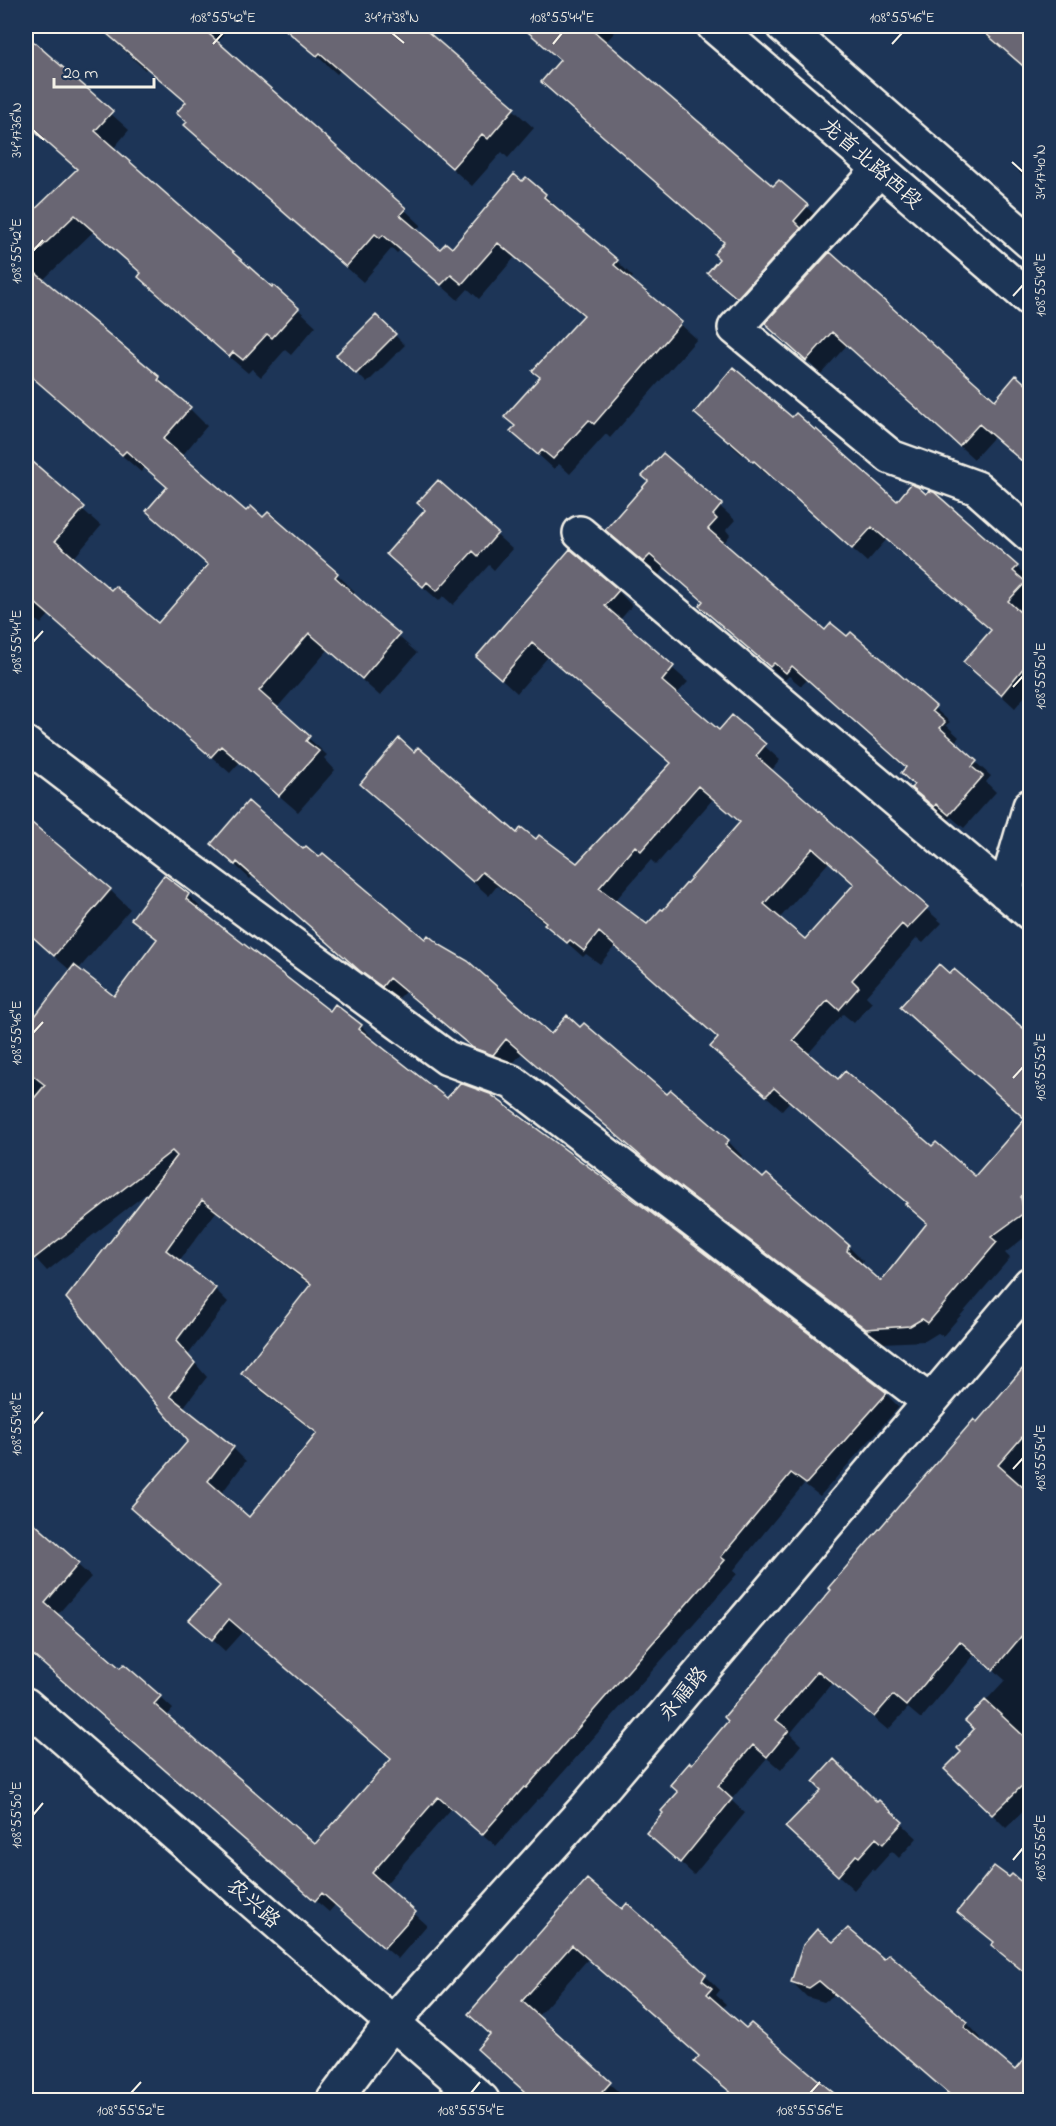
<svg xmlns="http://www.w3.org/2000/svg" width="1056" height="2126" font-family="'Indie Flower','LXGW WenKai TC',sans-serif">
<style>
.shadow{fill:#0007;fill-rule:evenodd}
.building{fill:#696673;stroke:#f4f1e8;stroke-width:1.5;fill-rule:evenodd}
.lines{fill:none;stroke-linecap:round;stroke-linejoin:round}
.minor-casing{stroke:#f4f1e8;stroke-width:38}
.tertiary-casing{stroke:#f4f1e8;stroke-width:38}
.minor{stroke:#1d3557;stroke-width:33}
.tertiary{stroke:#1d3557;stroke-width:33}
.ticks{fill:none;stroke:#f4f1e8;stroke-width:2}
.labels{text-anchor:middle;stroke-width:6;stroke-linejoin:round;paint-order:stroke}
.street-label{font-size:21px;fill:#f4f1e8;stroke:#1d3557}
.neatline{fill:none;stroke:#f4f1e8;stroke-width:2}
.ticks-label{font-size:15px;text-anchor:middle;fill:#f4f1e8}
</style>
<rect width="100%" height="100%" fill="#1d3557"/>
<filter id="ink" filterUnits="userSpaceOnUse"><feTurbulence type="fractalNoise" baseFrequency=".0167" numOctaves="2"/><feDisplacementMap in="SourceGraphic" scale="12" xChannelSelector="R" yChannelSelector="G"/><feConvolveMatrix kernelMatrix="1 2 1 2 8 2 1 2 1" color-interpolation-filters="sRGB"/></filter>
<g filter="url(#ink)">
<path class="shadow" d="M98,26H214L213,27L223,36L217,43L405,210L421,225L416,231L440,251L452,250L522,183L545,195L561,211L560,212L617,261L633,277L630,280L697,339L610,438L606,434L570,474L559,464L554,469L512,431L542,378L585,317L515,257L479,299L468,289L458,300L400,250L397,253L392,248L363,282L202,140L188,122L187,103L147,68L145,70Z
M284,26H420L534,128L508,158L502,152L472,186L340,71L337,74Z
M521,26H606L614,33L606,42L773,188L779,182L824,223L754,314L710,273L721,259L725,243L543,82L562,61Z
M975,26H1030V73Z
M26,37L129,130L113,149L272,289L298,309L316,326L291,355L285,350L261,377L252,369L248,373L157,295L140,277L142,274L94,231L43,280L159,378L207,426L181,457L246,514L264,519L268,514L337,574L355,592L352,595L417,653L380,696L328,650L276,709L327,755L324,758L335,770L298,812L240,762L230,773L49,615L41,624L26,611V458L101,526L73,559L111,592L158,625L209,566L148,511L168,488L144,467L141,472L26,372V220L78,170L26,124Z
M1030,159V183L1019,172Z
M830,254L995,402L1016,377L1030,390V469L994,437L974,459L847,345L821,374L770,327Z
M376,317L405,345L367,383L338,355Z
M696,413L792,419L897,503L1017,567L1030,580L1027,585L1030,589V605L1022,615L1030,623V690L1015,708L965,662L992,631L887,539L867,562L769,474L767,475L744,453L742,455Z
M663,455L735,520L726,530L730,535L723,544L825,633L847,638L851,634L950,722L946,725L959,737L954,743L991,776L986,782L996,792L964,828L951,817L949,820L928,803L913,788L916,786L908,768L807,680L801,686L789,676L785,680L716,620L701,606L704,602L665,568L659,575L607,530L649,481Z
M438,482L512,549L494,570L489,565L453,605L443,596L439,601L403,569Z
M618,591L632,606L619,621L688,682L676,695L719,732L732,717L780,760L771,771L942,923L923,943L917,938L866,996L872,1002L854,1023L843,1014L807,1055L838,1081L975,1178L1027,1119L951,976L955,972L1030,1036V1233L1005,1253L1010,1258L943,1336L938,1333L925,1341L882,1343L668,1179L522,1053L508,1069L489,1062L405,992L397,1000L377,985L253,876L250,879L213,844L303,851L551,1036L667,1096L671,1092L728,1141L742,1156L739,1160L848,1246L863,1261L861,1266L881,1283L928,1224L908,1204L790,1101L782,1110L727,1062L720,1039L615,946L600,964L586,954L583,957L546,924L497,886L489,896L362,784L536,841L578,865L673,764L548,657L517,693L478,657ZM713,799L741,823L663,913L647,927L614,902L651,860L656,865ZM829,862L856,885L805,942L779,919Z
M26,818L110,890L130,909L78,970L114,998L158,941L133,919L164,877L188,895L201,908L199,911L330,1013L361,1026L373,1038L372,1041L447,1100L649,1213L886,1394L899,1407L820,1496L804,1484L733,1571L737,1574L539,1800L538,1799L496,1846L452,1808L384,1886L427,1925L398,1959L335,1905L329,1912L27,1650L26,1651V1518L91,1577L57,1615L120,1670L160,1697L173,1709L166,1717L316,1846L392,1760L243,1631L225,1651L191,1620L221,1586L190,1441L68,1298L152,1189L47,1271L26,1248V1031L71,971L26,932ZM216,1212L311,1286L243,1373L255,1386L318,1435L249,1519L221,1494L246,1461L233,1448L183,1408L207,1377L188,1355L228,1302L215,1289L179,1261Z
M1030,1362V1805L1006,1828L947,1769L963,1752L976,1730L967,1721L1005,1680L975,1654L921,1719L908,1708L888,1730L832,1683L790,1734L801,1745L781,1770L767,1758L731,1800L745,1813L694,1875L648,1833L679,1792L692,1766L977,1424Z
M822,1790L877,1804L879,1802L917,1838L899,1858L892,1851L874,1871L872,1869L854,1890L803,1842Z
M1012,1876L1030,1891V1979L1008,1960L993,1945L994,1943L959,1912Z
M587,1881L622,1911L671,1945L705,1975L720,1990L716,1995L726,2004L722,2009L746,2030L829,2092L838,2100H739L696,2062L700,2057L588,1959L537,2017L625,2098L623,2100H534L479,2049L492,2035Z
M833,1944L884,1961L967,2023L981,2038L978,2042L1015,2073L1018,2068L1030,2079V2100H956L834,1995L824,2002L807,1997L792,1982Z"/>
<path class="building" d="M98,26H200L406,208L400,215L440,249L446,243L452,248L514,174L522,181L526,177L546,194L544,197L618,260L614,265L682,322L594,424L589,420L553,459L542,450L538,455L510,431L515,426L504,417L540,377L532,371L584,315L498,243L462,284L451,275L441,285L383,235L380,238L375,234L346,267L184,125L187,122L176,113L186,102Z
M281,26H421L515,107L488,139L482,134L452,168L320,53L317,56Z
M521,26H588L773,186L779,180L808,205L794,221L801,228L737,298L707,273L719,259L714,254L724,242L541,82L560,60Z
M977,26H1030V72Z
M26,35L113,111L95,131L272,287L273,285L299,308L272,338L267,334L243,360L233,352L229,357L138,277L141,273L75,215L26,262V218L77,169L26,124Z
M830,252L995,400L1016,375L1030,388V468L979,424L959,446L832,332L806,361L768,327L769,326L765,323Z
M26,265L160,377L158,380L191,407L163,439L246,511L251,506L263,517L268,512L338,573L335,577L377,615L400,634L362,679L309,633L259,691L310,736L306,741L319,751L279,796L221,746L211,757L26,595V456L85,507L55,541L111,590L115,586L158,623L208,565L146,511L167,487L126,451L122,455L26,372Z
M376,315L396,334L356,374L336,355Z
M733,367L792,417L796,413L815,430L816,429L897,501L911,484L918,487L926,494L929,491L934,492L1018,566L1013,571L1026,582L1008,601L1030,621V660L1001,695L963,662L991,630L872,527L852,549L754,461L753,462L729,441L728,442L694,413Z
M663,453L722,504L713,515L717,519L708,529L825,630L831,623L847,636L851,632L936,706L932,711L945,722L940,728L977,761L972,767L983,776L949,815L936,804L934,807L911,788L914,785L901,773L906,767L792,666L786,673L774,663L770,667L699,606L703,601L650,555L643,562L605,530L648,481L642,476Z
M438,480L498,533L478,556L473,551L437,591L427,582L423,587L386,554L425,510L417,503Z
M570,549L619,590L605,606L674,666L662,681L719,730L732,715L766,744L756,756L928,907L907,929L902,924L852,980L859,987L839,1010L828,1000L793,1040L838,1079L845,1071L932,1146L936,1142L975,1176L1025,1119L900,1007L939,964L950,974L954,969L1030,1034V1186L1021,1197L1024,1213L991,1237L997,1242L928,1323L922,1319L910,1326L866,1329L651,1165L506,1039L493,1055L473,1048L389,978L382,987L360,971L237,862L235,865L211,844L248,801L303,849L306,846L319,857L323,853L425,939L428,935L440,945L468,961L551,1034L567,1015L580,1027L584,1023L667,1094L671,1090L729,1140L725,1145L763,1178L767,1174L849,1245L847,1251L881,1281L927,1223L905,1204L907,1203L774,1088L766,1096L710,1047L718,1038L599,932L584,951L570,940L567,943L544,924L546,922L482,872L473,882L360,784L399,738L414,752L418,747L517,833L521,827L536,839L539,835L577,863L671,763L532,643L501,679L476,657ZM698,786L740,822L663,910L661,909L647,924L599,888L635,846L641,851ZM813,848L854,884L805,939L764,904Z
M26,818L111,889L54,956L26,931Z
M164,875L189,894L186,899L330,1011L335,1004L362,1025L359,1029L447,1098L460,1083L490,1094L650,1212L887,1393L806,1484L791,1473L721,1557L725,1560L526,1788L524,1787L482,1835L438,1797L372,1873L416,1912L384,1948L322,1893L315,1901L26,1649V1516L79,1563L45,1603L120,1668L124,1664L161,1696L154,1704L315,1844L391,1759L229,1619L212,1640L189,1620L220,1586L130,1508L188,1441L66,1298L177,1156L172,1151L26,1265V1108L45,1085L26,1070V1028L74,965L114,996L157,939L131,919ZM202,1200L311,1284L241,1373L317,1433L249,1517L208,1481L234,1447L170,1396L195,1363L176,1341L216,1288L166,1250Z
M1030,1360V1428L998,1465L1025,1489L1030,1568V1626L993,1670L960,1641L906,1706L893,1695L874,1717L818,1671L776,1720L789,1730L767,1757L753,1745L718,1786L732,1799L680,1863L646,1833L663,1813L661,1811L678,1792L670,1785L690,1762L692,1764L728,1721L724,1717L831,1590L828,1588L974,1419L977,1422Z
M985,1700L1030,1742V1778L992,1815L944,1769L961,1752L957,1748L974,1729L965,1721Z
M834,1759L877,1802L879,1800L903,1822L883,1844L876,1838L859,1857L856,1855L838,1876L785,1827L821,1790L813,1782Z
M994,1866L1009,1877L1012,1874L1030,1889V1977L991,1945L994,1942L957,1912Z
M587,1879L622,1909L627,1903L706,1974L702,1980L712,1988L707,1994L746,2028L751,2023L842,2100H740L694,2062L699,2056L572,1945L522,2001L611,2082L595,2100H534L477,2049L490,2034L468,2014Z
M848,1928L884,1959L889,1954L968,2022L964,2027L1015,2070L1030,2052V2100H956L819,1981L809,1988L791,1982L803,1945L817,1929L833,1942Z"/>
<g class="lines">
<defs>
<path id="minor" d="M880,169L735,328L891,457L977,488L1030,535
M580,533L1030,913
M26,744L179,861L447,1058L512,1082L930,1402
M1005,892L1030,806"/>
<path id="tertiary" d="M714,26L1030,299
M783,26L1030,242
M26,1705L482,2100
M334,2100L392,2023L584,1810L1030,1284"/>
</defs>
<use href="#minor" class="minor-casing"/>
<use href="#tertiary" class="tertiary-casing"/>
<use href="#minor" class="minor"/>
<use href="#tertiary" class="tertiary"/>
</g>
</g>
<path class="ticks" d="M392,33L404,43M213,44L223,33M553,44L562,33M892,44L902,33M33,130L44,140M1012,162L1023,172M33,251L43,240M1013,296L1023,285M33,642L43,631M1013,687L1023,676M33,1033L43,1022M1013,1078L1023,1067M33,1424L43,1412M1013,1469L1023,1458M33,1815L43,1803M1013,1860L1023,1848M131,2093L141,2082M471,2093L480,2082M810,2093L820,2082"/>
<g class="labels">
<g class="street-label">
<text transform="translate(872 163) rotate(41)" y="7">龙首北路西段</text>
<text transform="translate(683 1693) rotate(-50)" y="7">永福路</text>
<text transform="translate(254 1903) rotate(41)" y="7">农兴路</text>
</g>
</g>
<rect width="1056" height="2126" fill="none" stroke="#1d3557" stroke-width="66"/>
<path d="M54 78v9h100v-9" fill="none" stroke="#f4f1e8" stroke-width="3"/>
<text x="63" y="78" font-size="18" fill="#f4f1e8" stroke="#1d3557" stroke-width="4.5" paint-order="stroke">20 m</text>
<rect x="33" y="33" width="990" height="2060" class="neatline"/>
<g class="ticks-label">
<text x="223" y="22">108°55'42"E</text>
<text x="392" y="22">34°17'38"N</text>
<text x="562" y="22">108°55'44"E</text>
<text x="902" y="22">108°55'46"E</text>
<text transform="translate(16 130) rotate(-90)" y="5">34°17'36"N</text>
<text transform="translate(1040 172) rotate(-90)" y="5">34°17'40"N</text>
<text transform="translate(16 251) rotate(-90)" y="5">108°55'42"E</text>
<text transform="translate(1040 285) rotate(-90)" y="5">108°55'48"E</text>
<text transform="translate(16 642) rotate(-90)" y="5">108°55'44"E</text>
<text transform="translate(1040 676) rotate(-90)" y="5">108°55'50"E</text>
<text transform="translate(16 1033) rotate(-90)" y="5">108°55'46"E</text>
<text transform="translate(1040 1067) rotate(-90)" y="5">108°55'52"E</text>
<text transform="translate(16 1424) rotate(-90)" y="5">108°55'48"E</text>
<text transform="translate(1040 1458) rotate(-90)" y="5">108°55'54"E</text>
<text transform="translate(16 1815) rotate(-90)" y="5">108°55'50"E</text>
<text transform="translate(1040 1848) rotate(-90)" y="5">108°55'56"E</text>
<text x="131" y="2115">108°55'52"E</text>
<text x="471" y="2115">108°55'54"E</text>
<text x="810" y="2115">108°55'56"E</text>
</g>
</svg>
